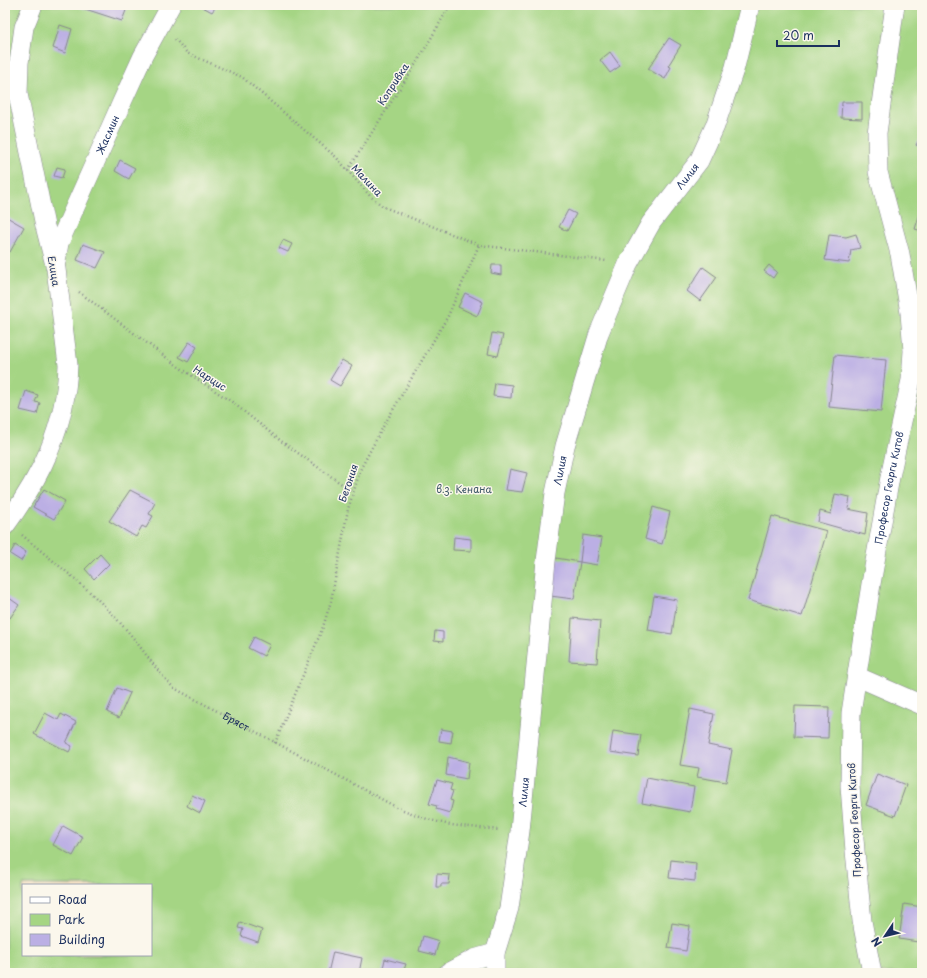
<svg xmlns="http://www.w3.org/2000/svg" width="927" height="978" font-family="'Playpen Sans',sans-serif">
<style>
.green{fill:#a5d584;stroke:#608271;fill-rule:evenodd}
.building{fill:#bbafe4}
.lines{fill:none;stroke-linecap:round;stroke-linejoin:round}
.street-casing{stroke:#86858e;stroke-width:20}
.path{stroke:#86858e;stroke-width:2.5;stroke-dasharray:1 3;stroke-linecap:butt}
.street{stroke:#fff;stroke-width:19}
.labels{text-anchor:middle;stroke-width:3;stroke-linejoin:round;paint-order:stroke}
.street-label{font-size:10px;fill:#1b2f5e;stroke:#fbf7ec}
.park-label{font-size:10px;fill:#3e5868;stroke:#fbf7ec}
</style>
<rect width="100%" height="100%" fill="#fbf7ec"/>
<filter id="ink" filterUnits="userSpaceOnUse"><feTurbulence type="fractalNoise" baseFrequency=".025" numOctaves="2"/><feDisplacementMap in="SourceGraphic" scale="8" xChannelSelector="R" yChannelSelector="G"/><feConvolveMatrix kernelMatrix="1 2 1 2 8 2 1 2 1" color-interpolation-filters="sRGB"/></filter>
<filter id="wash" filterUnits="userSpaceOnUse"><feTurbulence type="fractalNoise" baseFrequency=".012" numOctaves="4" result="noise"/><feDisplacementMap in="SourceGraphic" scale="16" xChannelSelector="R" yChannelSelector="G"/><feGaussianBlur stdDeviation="0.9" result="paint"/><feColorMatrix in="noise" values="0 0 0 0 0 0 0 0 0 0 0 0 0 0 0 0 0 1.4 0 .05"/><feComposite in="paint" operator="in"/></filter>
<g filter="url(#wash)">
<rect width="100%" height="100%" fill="#f2dbbd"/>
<path class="green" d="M5,5H922V973H5ZM23,885H151V955H23Z"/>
<g id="blocks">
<path class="building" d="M73,5H128L122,21Z
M199,5H217L212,12Z
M60,25L72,29L65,53L53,48Z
M669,38L681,45L668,66L671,67L665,79L648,69Z
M610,52L620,66L610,73L600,60Z
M842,102H862V119L841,118Z
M919,140L922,141V149L916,145Z
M120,160L135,168L129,179L115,171Z
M57,167L65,169L62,178L54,176Z
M922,207V231L915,229Z
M568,210L576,214L567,231L559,227Z
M5,216L24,227L10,252L5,250Z
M856,234L860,248L851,250L849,263L825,260L829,235L846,237Z
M283,240L292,244L288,252L279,248Z
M83,244L105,252L97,268L77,260Z
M492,265H501V275L491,273Z
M769,265L777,272L773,278L764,271Z
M703,267L717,277L700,301L687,291Z
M465,293L483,302L477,316L458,307Z
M492,333L503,335L498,356L488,354Z
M189,342L197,347L188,362L179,357Z
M835,355L886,360L881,412L829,407Z
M342,360L352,366L340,386L330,380Z
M495,383L512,385L511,398L493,396Z
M26,391L38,395L35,402L40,403L37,414L20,410Z
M510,469L527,473L522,492L506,490Z
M44,489L65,501L54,519L33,507Z
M130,490L155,503L149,514L153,516L146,528L142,526L136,537L109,521Z
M835,494L850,497L848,509L868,513L865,535L818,522L820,511L831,514Z
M653,507L670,512L662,544L645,539Z
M772,516L827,531L802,616L748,600Z
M583,535L602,538L597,565L580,562Z
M454,537L471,539V551L453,550Z
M15,545L26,552L21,561L10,554Z
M100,554L109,564L94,579L85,569Z
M556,558L580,562L574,599L550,596Z
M5,595L19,605L10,618L5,615Z
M654,596L677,600L672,634L648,630Z
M572,618L600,621L597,663L569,661Z
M435,631L443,632V642L434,641Z
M254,637L270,645L264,656L248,648Z
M117,688L130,693L119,718L107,712Z
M795,706L829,707L828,738L794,737Z
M690,709L714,714L708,745L732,750L726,782L697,777L699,768L680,765Z
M45,713L58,720L61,714L76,722L66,743L72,746L69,752L34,734Z
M441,729L453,731L451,743L439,741Z
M613,731L641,735L638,756L610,752Z
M448,757L469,762L467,779L446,775Z
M877,774L906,785L895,816L866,805Z
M647,778L694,787L690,812L642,803Z
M437,780L452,784L450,790L453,791L450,800L453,801L450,813L436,809L437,806L429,804Z
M192,795L205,801L200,813L187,806Z
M63,826L83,837L73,856L53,845Z
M671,860L696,863L695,881L669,878Z
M437,874L450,875L449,884H441V887H436Z
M904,904L922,907V921L918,942L899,939Z
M240,922L262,930L258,942L241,936L243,929L238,928Z
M672,923L690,926L686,951L668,948Z
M423,936L439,941L435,955L419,951Z
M333,952L362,958L359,973H328Z
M385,959L406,964L403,973H382Z"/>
</g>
</g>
<g filter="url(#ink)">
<use href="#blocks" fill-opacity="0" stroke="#86858e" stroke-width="1"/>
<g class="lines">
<defs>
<g id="street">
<path id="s2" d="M56,262L59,243L122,102L143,56L171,5"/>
<path d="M5,526C41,477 66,427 68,365L56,269L45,226L18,94L19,63L24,27L33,5"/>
<path d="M858,677L922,705"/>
<path d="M448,973L474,959L495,953"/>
<path id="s3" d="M495,973V953L509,908L520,831L546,561L555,493L565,446L599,333L628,264L651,223L699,161L715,126L735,67L750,5"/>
<path id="s4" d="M872,973L862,921L855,851L850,786L851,713L871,584L890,477L911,380L913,351L910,313L900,254L878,172L877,133L895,5"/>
</g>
</defs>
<use href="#street" class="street-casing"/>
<g class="path">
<path d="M175,39L187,53L242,77L336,157L370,196L384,207L479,245L607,261"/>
<path d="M348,170L422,54L450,5"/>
<path d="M79,292L179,367L232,402L281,441L353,492"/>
<path id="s1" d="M22,535C56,564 93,591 122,625C141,645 154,669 174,688L398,808L427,819L450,825L500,830"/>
<path d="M275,743L323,627L331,601L348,509L361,468L383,427L448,316L479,245"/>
</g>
<use href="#street" class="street"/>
</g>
</g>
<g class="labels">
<g class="street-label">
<text transform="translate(393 84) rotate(-57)" y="4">Копривка</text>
<text dy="4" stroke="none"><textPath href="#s2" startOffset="138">Жасмин</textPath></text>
<text dy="4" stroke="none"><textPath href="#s3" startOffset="832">Лилия</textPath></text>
<text transform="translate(367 180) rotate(47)" y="4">Малина</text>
<text transform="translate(54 271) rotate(80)" y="4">Елица</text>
<text transform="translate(210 378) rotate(33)" y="4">Нарцис</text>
<text dy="4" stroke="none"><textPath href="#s3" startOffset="508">Лилия</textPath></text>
<text transform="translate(348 483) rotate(-71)" y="4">Бегония</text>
<text dy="4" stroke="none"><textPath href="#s4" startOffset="490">Професор Георги Китов</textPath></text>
<text dy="4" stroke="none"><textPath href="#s1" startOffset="287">Бряст</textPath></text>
<text dy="4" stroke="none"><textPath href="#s3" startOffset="184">Лилия</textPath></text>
<text transform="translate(854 820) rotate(-93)" y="4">Професор Георги Китов</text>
</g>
<g class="park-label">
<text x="464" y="493">в.з. Кенана</text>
</g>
</g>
<rect width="927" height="978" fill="none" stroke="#fbf7ec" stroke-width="20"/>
<rect x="22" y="884" width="130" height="72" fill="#fbf7ec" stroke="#a1a7b3"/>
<rect x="30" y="897" width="20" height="6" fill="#ffffff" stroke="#a1a7b3"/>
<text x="58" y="904" font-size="12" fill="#1b2f5e">Road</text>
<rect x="30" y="914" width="20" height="12" fill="#a5d584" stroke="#a1a7b3"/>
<text x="58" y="924" font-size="12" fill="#1b2f5e">Park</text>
<rect x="30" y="934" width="20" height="12" fill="#bbafe4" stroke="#a1a7b3"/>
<text x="58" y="944" font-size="12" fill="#1b2f5e">Building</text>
<g transform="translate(885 936) rotate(235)" stroke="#fbf7ec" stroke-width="3" paint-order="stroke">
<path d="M0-3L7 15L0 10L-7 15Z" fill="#1b2f5e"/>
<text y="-6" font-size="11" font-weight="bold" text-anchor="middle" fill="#1b2f5e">N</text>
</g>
<path d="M777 40v6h62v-6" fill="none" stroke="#1b2f5e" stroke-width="2"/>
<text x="783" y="40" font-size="12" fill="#1b2f5e" stroke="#fbf7ec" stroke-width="3" paint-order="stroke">20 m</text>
</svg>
